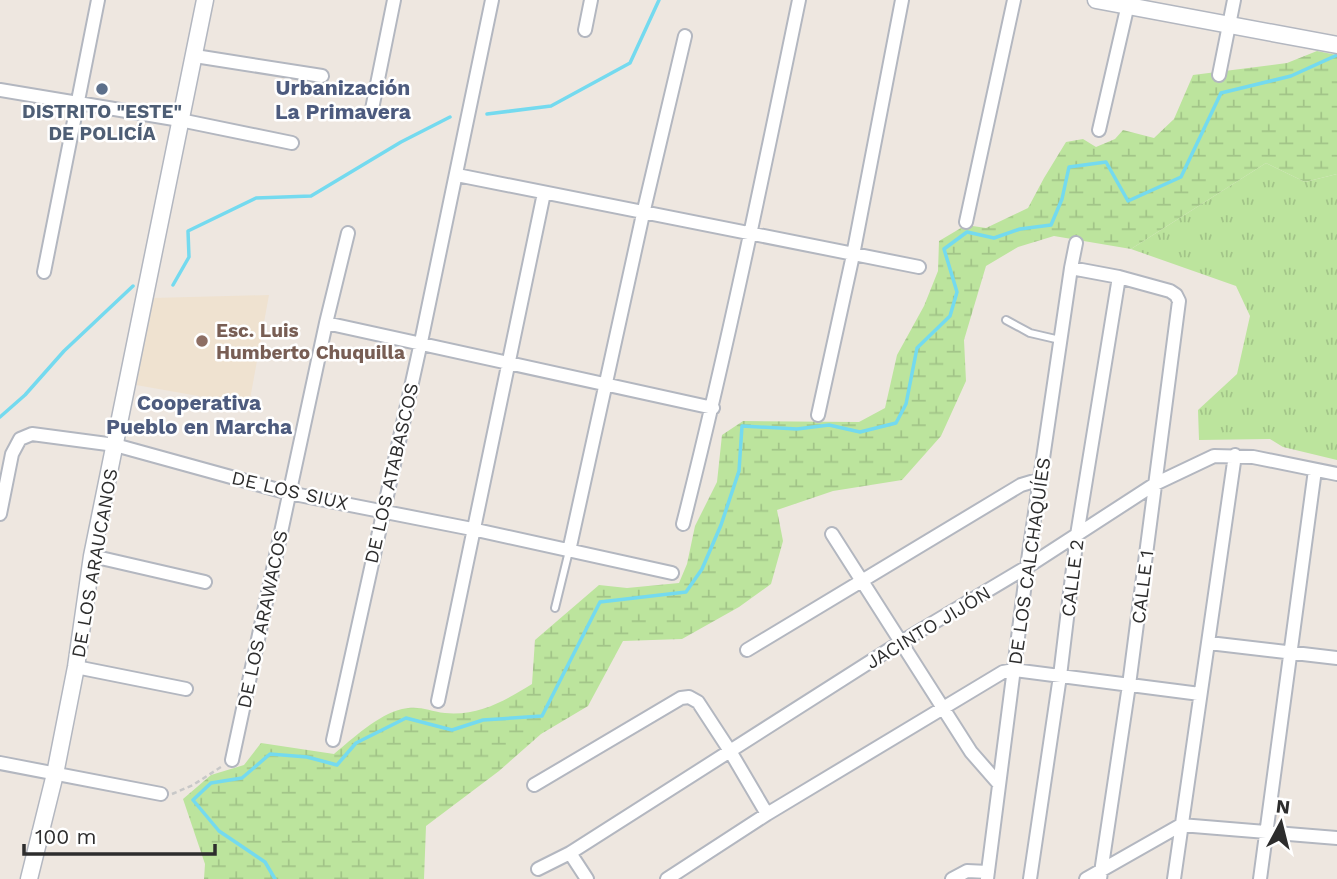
<svg xmlns="http://www.w3.org/2000/svg" width="1337" height="879" font-family="'Work Sans',sans-serif">
<style>
.education{fill:#efe2d0}
.grass{fill:url(#grass-tufts)}
.wetland{fill:url(#wetland-marsh)}
.lines{fill:none;stroke-linecap:round;stroke-linejoin:round}
.stream{stroke:#74daef;stroke-width:3.5}
.service-casing{stroke:#b3b7c0;stroke-width:10}
.minor-casing{stroke:#b3b7c0;stroke-width:16}
.tertiary-casing{stroke:#b3b7c0;stroke-width:19}
.path{stroke:#c8c8c8;stroke-width:2.5;stroke-dasharray:5 3.5;stroke-linecap:butt}
.service{stroke:#fff;stroke-width:6}
.minor{stroke:#fff;stroke-width:12}
.tertiary{stroke:#fff;stroke-width:16}
.service-dot{fill:#5c6f8a;stroke:#fff;stroke-width:2.5}
.education-dot{fill:#8d6e63;stroke:#fff;stroke-width:2.5}
.labels{text-anchor:middle;stroke-width:5;stroke-linejoin:round;paint-order:stroke}
.service-label{font-size:19px;font-weight:bold;fill:#4e5e75;stroke:#fff}
.education-label{font-size:19px;font-weight:bold;fill:#785e54;stroke:#fff;text-anchor:start}
.street-label{font-size:19px;fill:#2d2d2d;stroke:#fff}
.neighbourhood-label{font-size:21px;font-weight:bold;fill:#4d5b7e;stroke:#fff}
</style>
<defs>
<pattern id="grass-tufts" width="24" height="20" patternUnits="userSpaceOnUse" patternTransform="scale(1.75)"><rect width="24" height="20" fill="#bce49d"/><path d="M3 7l-1-3M5 7V3M7 7l1-3M15 17l-1-3M17 17v-4M19 17l1-3" fill="none" stroke="#a2c488"/></pattern>
<pattern id="wetland-marsh" width="20" height="14" patternUnits="userSpaceOnUse" patternTransform="scale(1.75)"><rect width="20" height="14" fill="#bce49d"/><path d="M1 5h8M5 5V1M11 12h8M15 12V8" fill="none" stroke="#a2c488"/></pattern>
</defs>
<rect width="100%" height="100%" fill="#eee7e0"/>
<path class="education" d="M269,295L249,405L136,385L152,298Z"/>
<path class="grass" d="M1266,163L1305,182L1337,174V460L1283,447L1270,439L1199,440L1198,410L1237,374L1250,316L1236,286L1131,249Z"/>
<path class="wetland" d="M1317,51L1337,55V174L1305,182L1266,163L1131,249L1054,236L1018,247L986,266L964,340L966,381L941,436L902,480L833,491L777,510L783,541L771,584L739,607L682,639L623,641L588,706L541,734L499,771L426,826L424,879H204L205,864L183,799L211,775L244,765L261,743L334,754C352,739 379,714 402,709C420,705 428,711 445,713C479,716 504,701 532,684L535,640L599,585L627,588L679,583L687,564L695,526L717,482L722,435L743,421L859,422L885,408L897,355L924,306L938,271L939,241L966,225L986,228L1028,208L1044,178L1066,142L1083,139L1096,147L1115,139L1123,130L1154,138L1174,119L1193,75L1287,63Z"/>
<g class="lines">
<path class="stream" d="M487,114L551,106L630,63L659,0
M173,285L189,257L188,231L256,198L311,196L401,142L450,117
M0,417L25,395L64,351L133,286
M275,879L265,862L219,831L193,800L211,783L242,778L270,754L307,757L337,765L356,743L406,718L452,730L483,720L542,716L600,602L686,592L702,569L721,525L739,471L742,426L797,429L829,425L860,432L896,423L906,404L917,348L950,316L957,292L944,249L967,232L994,238L1020,229L1051,225L1062,199L1069,167L1106,162L1128,201L1181,177L1221,93L1291,76L1337,55"/>
<defs>
<path id="service" d="M1006,320L1030,333L1060,340
M555,608L569,551"/>
<path id="minor" d="M585,30L591,0
M195,56L322,76
M1219,75L1234,0
M0,90L180,120L292,143
M372,109L394,0
M1099,130L1129,0
M457,175L919,267
M966,222L1014,0
M1071,268L1119,277L1170,291L1176,295L1179,301L1129,685L1100,879
M44,272L98,0
M326,323L713,408
M818,415L853,255L902,0
M0,514L12,454L20,439L32,434L115,445L289,493L472,529L672,573
M683,524C727,350 763,175 799,0
M832,534L971,752L999,784
M569,551L643,214L685,36
M92,556L205,582
M1209,643L1337,658
M747,650L1021,485L1041,479
M76,667L186,689
M438,701C472,531 510,363 544,193
M333,740L421,342L492,0
M232,760L326,323L348,233
M0,763L161,794
M534,785L681,698L689,697L698,702L730,751L767,814
M570,853L587,879
M538,869L570,853L901,642L1027,567L1155,484L1214,456L1253,457L1337,474
M667,879L767,814L1003,672L1014,670L1200,694
M952,879L967,871L988,872
M987,879L1027,567L1071,268L1076,243
M1030,879L1060,676L1077,535L1119,277
M1086,879L1181,825L1337,838
M1174,879L1235,455
M1260,879L1315,470"/>
<path id="tertiary" d="M1096,0L1337,45
M29,879L55,774L76,667L92,556L205,0"/>
</defs>
<use href="#service" class="service-casing"/>
<use href="#minor" class="minor-casing"/>
<use href="#tertiary" class="tertiary-casing"/>
<path class="path" d="M172,794L193,785L221,767"/>
<use href="#service" class="service"/>
<use href="#minor" class="minor"/>
<use href="#tertiary" class="tertiary"/>
</g>
<circle class="service-dot" cx="102" cy="89" r="7"/>
<circle class="education-dot" cx="202" cy="341" r="7"/>
<g class="labels">
<g class="service-label">
<text x="102" y="118">DISTRITO "ESTE"<tspan x="102" dy="22">DE POLICÍA</tspan></text>
</g>
<g class="education-label">
<text x="216" y="337">Esc. Luis<tspan x="216" dy="22">Humberto Chuquilla</tspan></text>
</g>
<g class="street-label">
<text transform="translate(391 473) rotate(-77)" y="7">DE LOS ATABASCOS</text>
<text transform="translate(290 490) rotate(13)" y="7">DE LOS SIUX</text>
<text transform="translate(1029 561) rotate(-82)" y="7">DE LOS CALCHAQUÍES</text>
<text transform="translate(94 563) rotate(-80)" y="7">DE LOS ARAUCANOS</text>
<text transform="translate(1072 578) rotate(-83)" y="7">CALLE 2</text>
<text transform="translate(1142 587) rotate(-83)" y="7">CALLE 1</text>
<text transform="translate(262 619) rotate(-78)" y="7">DE LOS ARAWACOS</text>
<text transform="translate(928 627) rotate(-31)" y="7">JACINTO JIJÓN</text>
</g>
<g class="neighbourhood-label">
<text x="343" y="95">Urbanización<tspan x="343" dy="24">La Primavera</tspan></text>
<text x="199" y="410">Cooperativa<tspan x="199" dy="24">Pueblo en Marcha</tspan></text>
</g>
</g>
<g transform="translate(1281 823) rotate(7)" stroke="#ffffff" stroke-width="5" paint-order="stroke">
<path d="M0-5L12 26L0 18L-12 26Z" fill="#2d2d2d"/>
<text y="-10" font-size="19" font-weight="bold" text-anchor="middle" fill="#2d2d2d">N</text>
</g>
<path d="M24 844v10h191v-10" fill="none" stroke="#2d2d2d" stroke-width="3.5"/>
<text x="35" y="844" font-size="21" fill="#2d2d2d" stroke="#ffffff" stroke-width="5" paint-order="stroke">100 m</text>
</svg>
